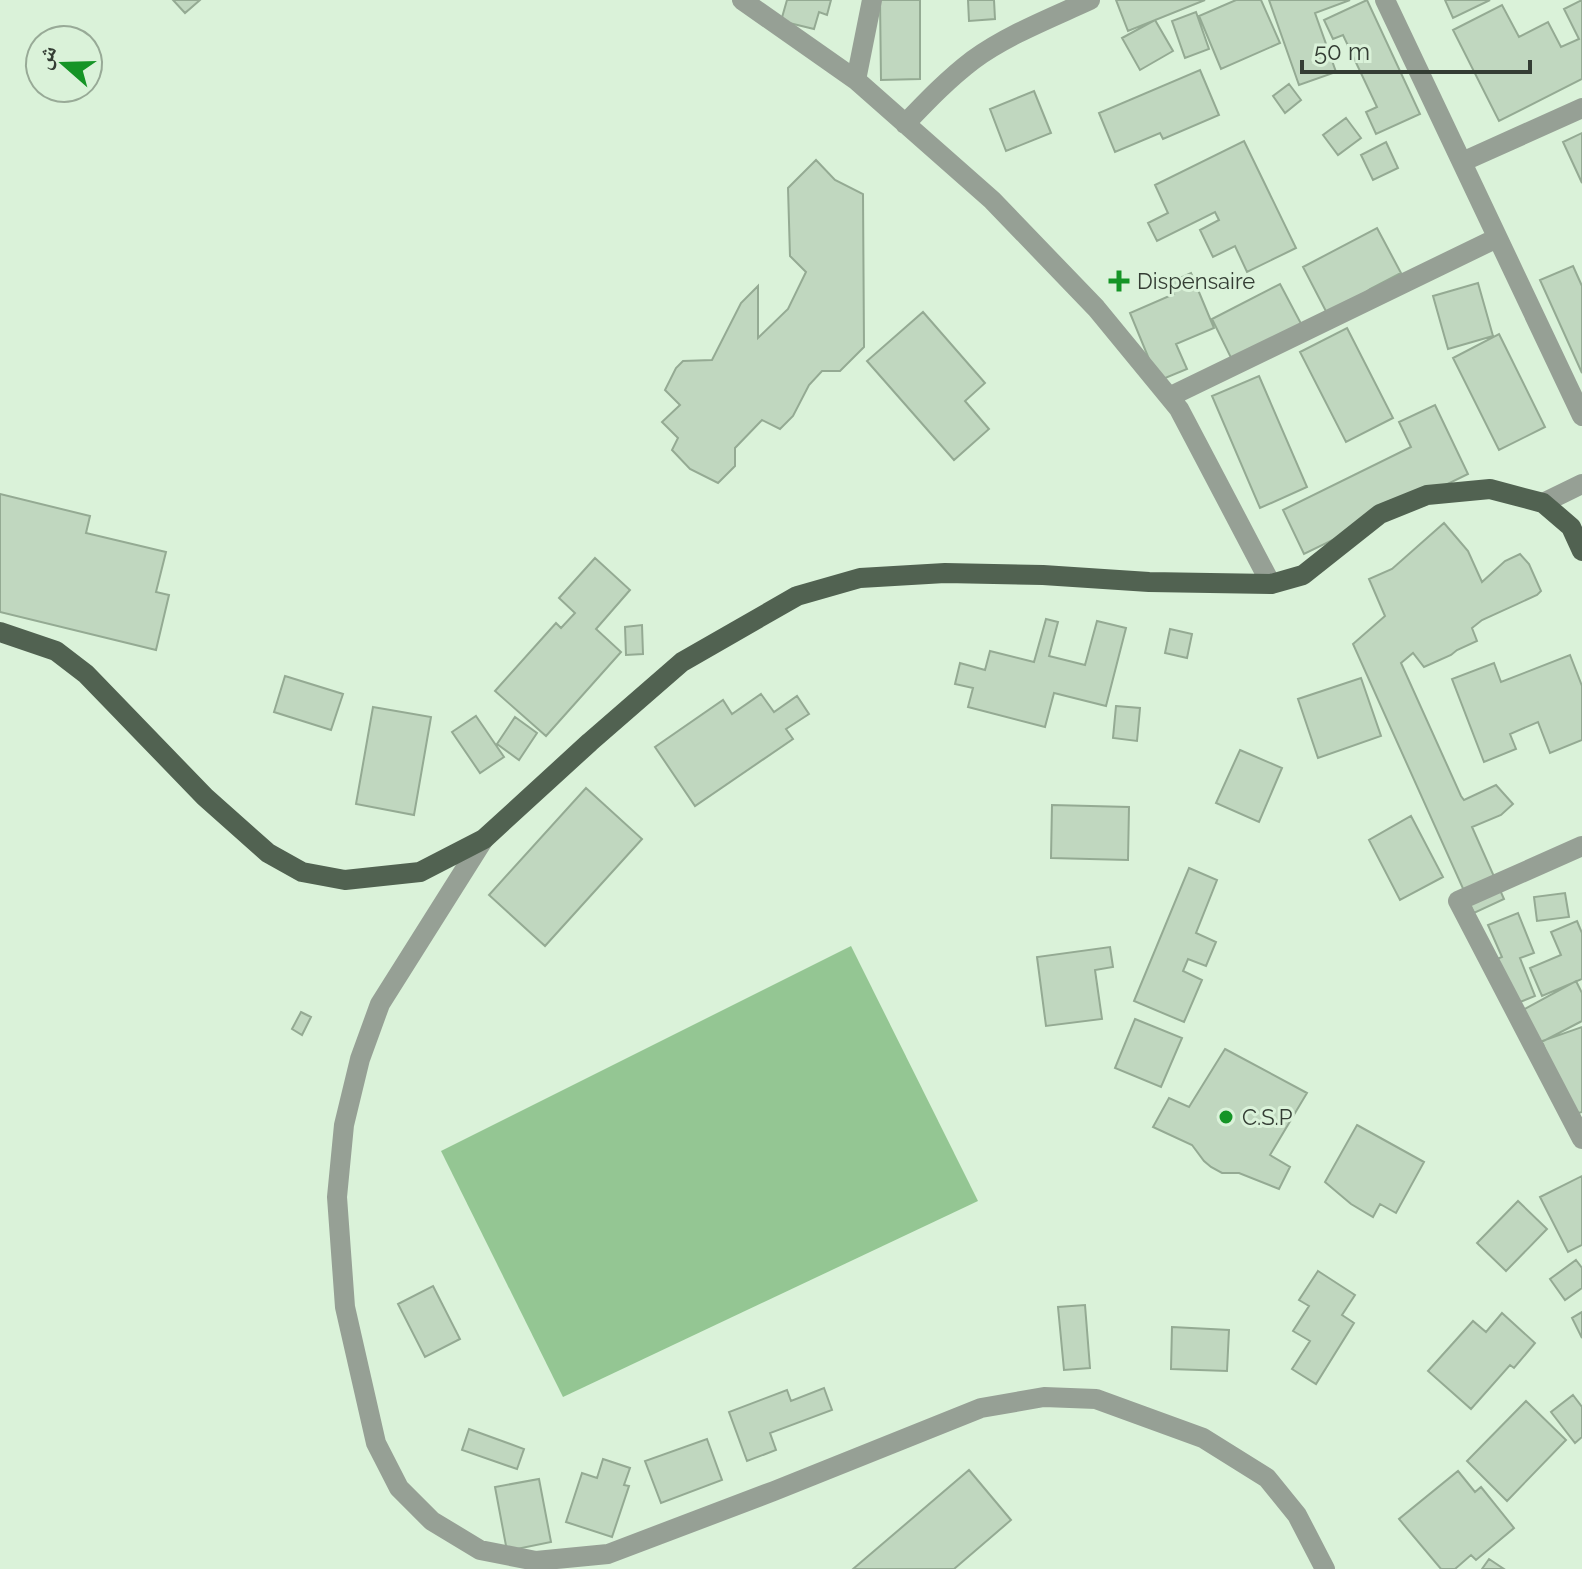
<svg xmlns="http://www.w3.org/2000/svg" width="1582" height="1569" font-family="Raleway,'Noto Naskh Arabic',sans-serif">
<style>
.green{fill:#94c693}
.building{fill:#c0d7bf;stroke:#94aa93;stroke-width:2}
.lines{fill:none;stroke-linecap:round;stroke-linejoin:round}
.minor{stroke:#96a095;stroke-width:20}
.major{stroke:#516251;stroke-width:20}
.poi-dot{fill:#159426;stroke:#daf2d9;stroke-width:3}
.labels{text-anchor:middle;stroke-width:6;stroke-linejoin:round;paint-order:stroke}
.poi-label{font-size:22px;fill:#343d34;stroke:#daf2d9;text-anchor:start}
</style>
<rect width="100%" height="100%" fill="#daf2d9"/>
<path class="green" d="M851,946L978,1201L563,1397L441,1151Z"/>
<path class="building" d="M173,0H200L185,13Z
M787,0H831L827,15L819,12L814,29L781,21Z
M880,0H920V79L881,80Z
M968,0H994L995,19L969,21Z
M1116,0H1205L1128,31Z
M1236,0H1261L1280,43L1221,69L1199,16Z
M1269,0H1350L1315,13L1336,72L1299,85Z
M1367,0L1420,114L1376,134L1366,112L1377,107L1343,35L1333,39L1324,20Z
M1445,0H1490L1453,18Z
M1582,0V79L1499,121L1453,30L1502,5L1519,37L1548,22L1561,47L1579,39L1564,9Z
M1196,12L1209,49L1185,58L1172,21Z
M1155,20L1173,51L1140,70L1122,38Z
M1200,70L1219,115L1163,139L1160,133L1115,152L1099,113Z
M1289,84L1301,100L1285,113L1273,96Z
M1034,91L1051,133L1006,151L990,109Z
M1346,118L1361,138L1338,155L1323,135Z
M1582,133V183L1563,142Z
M1244,141L1296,248L1247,272L1235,246L1213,257L1200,230L1219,220L1215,212L1157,241L1148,223L1168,213L1155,185Z
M1386,142L1398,168L1373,180L1361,155Z
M816,160L835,180L863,194L864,347L840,371H822L809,385L793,416L780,429L762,420L735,448V466L718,483L690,469L672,450L678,438L662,422L680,405L665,390L676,368L683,361L712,360L741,303L758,286V338L788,309L806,272L790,256L788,188Z
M1377,228L1401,273L1370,289L1330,319L1303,267Z
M1573,266L1582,286V373L1540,280Z
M1191,273L1214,328L1176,344L1187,369L1158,381L1130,313L1174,294L1169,283Z
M1478,283L1493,336L1448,349L1433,296Z
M1280,284L1306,333L1237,370L1212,319Z
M923,312L985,383L965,401L989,429L954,460L867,361Z
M1347,328L1393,418L1346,442L1300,352Z
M1499,334L1545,427L1499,450L1453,358Z
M1259,376L1307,487L1260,508L1212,396Z
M1435,405L1468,474L1304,554L1283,510L1411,447L1399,422Z
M0,494L90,516L86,533L166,552L156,592L169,595L156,650L0,612Z
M1444,523L1468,551L1482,582L1505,561L1520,554L1529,564L1541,591L1537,595L1482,620L1472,628L1477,641L1457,650L1451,655L1424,667L1413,653L1401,663L1461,796L1464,800L1496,785L1513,804L1501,815L1472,827L1504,899L1474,913L1353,644L1385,616L1369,579L1392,569Z
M595,558L630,590L596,629L621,652L546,736L495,691L556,623L561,628L575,613L559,598Z
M1046,619L1058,622L1049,656L1085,665L1097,621L1126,628L1106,706L1054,693L1045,727L968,707L973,688L955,684L960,663L985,670L990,651L1034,662Z
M642,625L643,654L626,655L625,627Z
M1170,629L1192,634L1187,658L1165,653Z
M1570,655L1582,686V740L1550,753L1538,722L1510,734L1516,749L1484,762L1452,679L1494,663L1501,682Z
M285,676L343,694L331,730L274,712Z
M1361,678L1381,736L1318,758L1298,699Z
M761,694L774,712L797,696L809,714L786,729L793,739L695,806L655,747L723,700L732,714Z
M1116,706L1140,708L1137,741L1113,738Z
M373,707L431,717L414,815L356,804Z
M476,716L504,757L480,773L452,732Z
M515,717L537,733L519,760L497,744Z
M1240,750L1282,768L1259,822L1216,803Z
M586,788L642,839L545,946L489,895Z
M1052,805L1129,807L1128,860L1051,858Z
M1411,816L1443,877L1400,900L1369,840Z
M1189,868L1217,880L1196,933L1216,942L1206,966L1188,959L1183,971L1202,980L1184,1022L1134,1001Z
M1565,893L1569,917L1537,921L1534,897Z
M1518,913L1534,953L1520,958L1535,996L1510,1006L1492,961L1502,957L1488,925Z
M1577,921L1582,933V979L1542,996L1530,968L1561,955L1551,932Z
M1110,947L1113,967L1095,970L1102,1019L1046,1026L1037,957Z
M1576,981L1582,993V1021L1536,1045L1519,1012Z
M301,1012L311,1017L302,1035L292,1029Z
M1135,1019L1182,1038L1161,1087L1115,1068Z
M1582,1027V1112L1569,1116L1542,1041Z
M1225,1049L1307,1093L1270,1155L1290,1167L1279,1189L1239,1173H1222L1211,1167L1204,1161L1192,1145L1153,1127L1169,1098L1189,1107Z
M1357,1125L1424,1162L1396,1213L1380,1204L1373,1217L1351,1204L1325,1182Z
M1582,1176V1245L1568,1252L1540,1197Z
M1518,1201L1547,1229L1506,1271L1477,1243Z
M1576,1260L1582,1268V1288L1565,1300L1550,1279Z
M1318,1271L1355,1295L1342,1315L1354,1323L1316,1384L1292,1369L1310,1341L1293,1331L1309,1306L1299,1300Z
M433,1286L460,1339L425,1357L398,1304Z
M1085,1305L1090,1368L1064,1370L1058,1307Z
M1582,1312V1338L1572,1318Z
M1502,1313L1535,1343L1514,1368L1510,1365L1471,1409L1428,1371L1473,1321L1486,1332Z
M1172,1327L1229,1330L1227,1371L1171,1369Z
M824,1388L832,1410L770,1433L776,1450L747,1461L729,1412L787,1390L791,1401Z
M1573,1395L1582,1407V1437L1575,1443L1551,1412Z
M1526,1401L1566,1440L1507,1501L1467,1461Z
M469,1429L524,1449L517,1469L462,1450Z
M707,1439L722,1480L661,1503L645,1461Z
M603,1459L630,1468L624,1485L629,1486L612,1537L566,1522L582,1473L597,1478Z
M969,1470L1011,1520L954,1569H853Z
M1458,1471L1475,1492L1481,1487L1514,1528L1476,1560L1471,1555L1455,1569H1441L1399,1519Z
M539,1479L551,1542L507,1551L495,1487Z
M1489,1559L1504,1569H1482Z"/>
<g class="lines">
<path class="minor" d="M742,0L856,80L992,200L1096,308L1179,409L1271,584
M1385,0L1582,416
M856,80L872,0
M905,124C927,101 948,79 973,60C1007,35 1051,18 1090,0
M1462,162L1582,108
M1169,397L1497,238
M1543,503L1582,484
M484,839L380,1004L360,1059L344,1125L337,1197L345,1307L376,1443L399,1488L432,1521L480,1550L536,1561L608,1554L774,1491L981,1408L1044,1397L1096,1399L1203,1438L1267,1478L1297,1515L1325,1569
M1582,846L1458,901L1582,1139"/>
<path class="major" d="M0,632L56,651L86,674L205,797L268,853L302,872L345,880L420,872L484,839L590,742L682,662L797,596L860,578L945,573L1043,575L1149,582L1271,584L1303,575L1380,514L1427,495L1490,489L1543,503L1571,527L1582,551"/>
</g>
<g class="poi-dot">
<path d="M1115 269h8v8h8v8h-8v8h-8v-8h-8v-8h8z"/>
<circle cx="1226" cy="1117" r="8"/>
</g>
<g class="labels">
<g class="poi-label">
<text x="1137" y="289">Dispensaire</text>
<text x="1242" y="1125">C.S.P</text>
</g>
</g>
<g transform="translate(64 64) rotate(290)"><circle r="38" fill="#daf2d9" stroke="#98aa97" stroke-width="2"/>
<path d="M0-6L14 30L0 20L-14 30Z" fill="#159426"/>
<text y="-12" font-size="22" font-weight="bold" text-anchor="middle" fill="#343d34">ش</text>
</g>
<path d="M1302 60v12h228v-12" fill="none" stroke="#343d34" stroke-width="4"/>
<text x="1314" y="60" font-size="24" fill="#343d34" stroke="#daf2d9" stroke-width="6" paint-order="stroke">50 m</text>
</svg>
